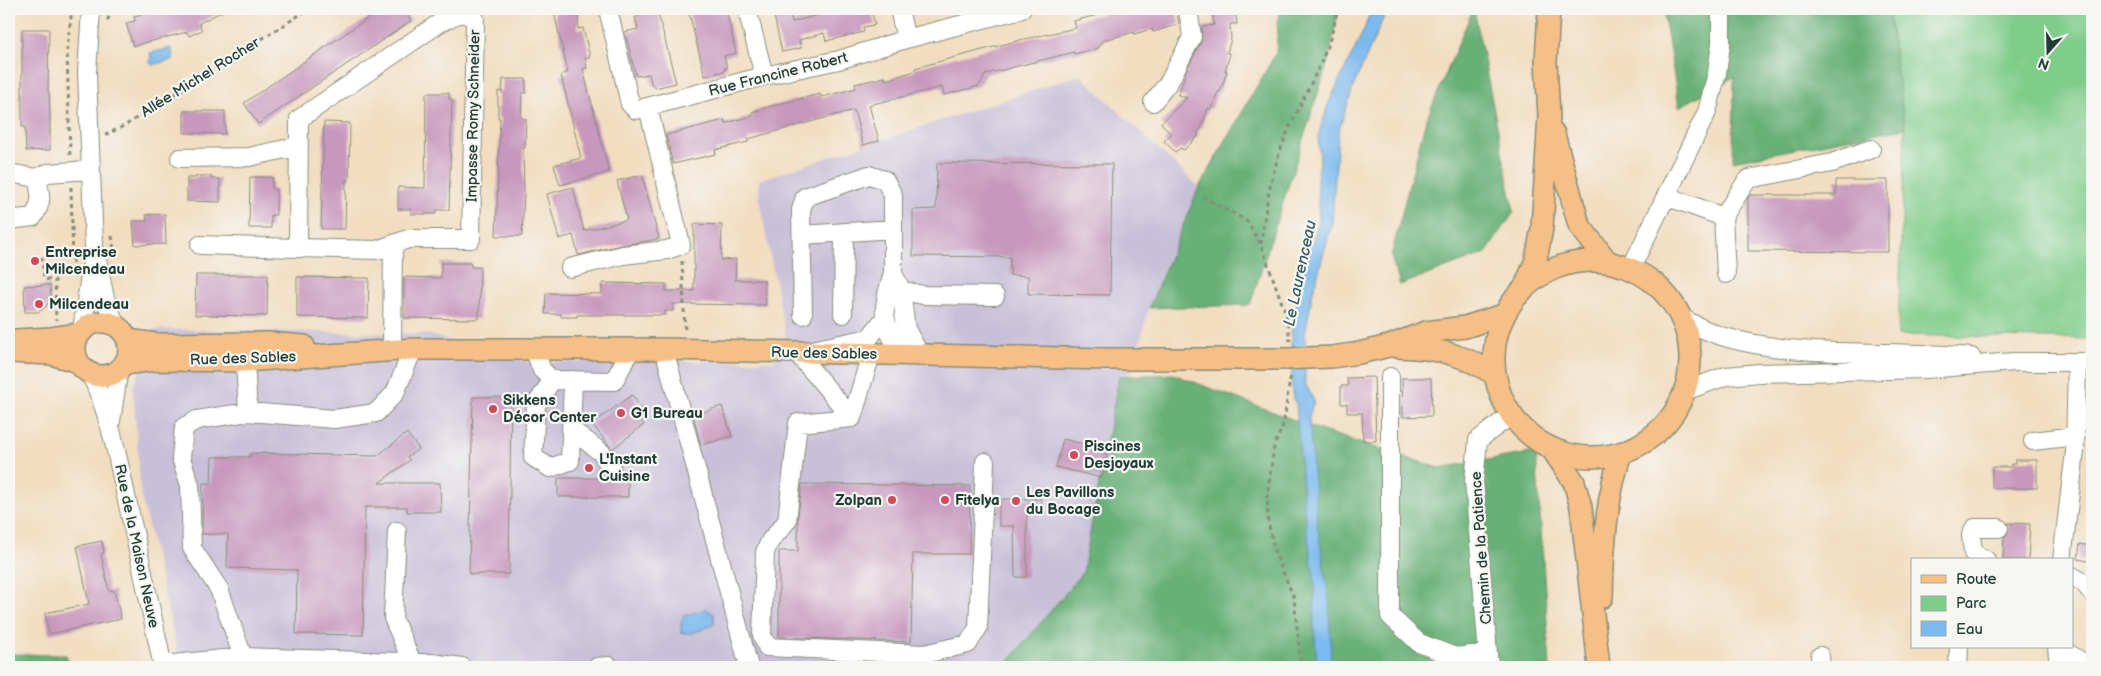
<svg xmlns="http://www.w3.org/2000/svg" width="2101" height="676" font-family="'Balsamiq Sans',sans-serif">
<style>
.industrial{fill:#c8bfd8}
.green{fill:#80cd8b;stroke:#508560}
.forest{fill:#68b077;stroke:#447656}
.water{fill:#7bb9ee;stroke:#4d7b91}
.building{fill:#c798bd}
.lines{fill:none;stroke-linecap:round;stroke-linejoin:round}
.minor-casing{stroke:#888d7a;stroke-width:20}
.major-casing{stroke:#888d7a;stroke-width:24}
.path{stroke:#888d7a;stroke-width:3;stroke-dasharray:4 4;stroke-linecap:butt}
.minor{stroke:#fff;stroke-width:18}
.major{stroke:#f5bf86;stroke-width:21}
.major-bridge-casing{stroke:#888d7a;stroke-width:24;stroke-linecap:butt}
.major-bridge{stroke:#f5bf86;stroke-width:21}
.poi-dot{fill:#d1495b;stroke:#f6f6f2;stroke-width:2}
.labels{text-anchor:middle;stroke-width:4.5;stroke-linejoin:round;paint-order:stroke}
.street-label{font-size:15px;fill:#1f3d34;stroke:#f6f6f2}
.poi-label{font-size:15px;font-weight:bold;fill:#1f3d34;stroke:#f6f6f2;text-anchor:start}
.water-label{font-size:16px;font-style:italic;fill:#365c62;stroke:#f6f6f2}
</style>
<rect width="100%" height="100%" fill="#f6f6f2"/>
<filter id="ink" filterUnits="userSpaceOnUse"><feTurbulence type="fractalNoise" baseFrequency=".02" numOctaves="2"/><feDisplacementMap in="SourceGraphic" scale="10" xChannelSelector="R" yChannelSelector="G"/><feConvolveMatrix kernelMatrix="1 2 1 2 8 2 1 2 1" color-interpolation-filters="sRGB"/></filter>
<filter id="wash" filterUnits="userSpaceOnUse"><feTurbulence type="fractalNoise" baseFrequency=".0096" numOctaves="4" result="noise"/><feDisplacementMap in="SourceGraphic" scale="20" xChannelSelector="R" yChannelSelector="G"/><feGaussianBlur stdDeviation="1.12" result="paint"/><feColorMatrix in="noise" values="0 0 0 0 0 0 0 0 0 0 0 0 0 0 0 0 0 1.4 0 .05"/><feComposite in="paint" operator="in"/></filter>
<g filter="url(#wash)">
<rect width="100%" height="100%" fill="#f2ddc0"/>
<path class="industrial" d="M1080,75L1199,187L1149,308L1132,371L1119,376L1083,572L1004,667H181L141,495L133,388L153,329L427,334L528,362L774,361L786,336L759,198V180Z"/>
<path class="green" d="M1888,9H2092V339L1898,335L1905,128Z"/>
<path class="forest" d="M1279,9H1339L1328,62L1250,305L1149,308L1199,187L1276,53Z
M1473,9H1474L1514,212L1486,253L1400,285L1391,256L1425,123Z
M1663,9H1888L1905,128L1733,161L1734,77L1679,107Z
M1173,374L1323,431L1439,468L1536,452L1550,667H1004L1083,572L1119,376Z
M9,654L66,655L71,667H9Z"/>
<path class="water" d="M1371,9H1385L1383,19L1354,85L1338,133L1332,223L1312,296L1305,335V383L1314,401L1309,417L1317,523L1329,600L1331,667H1317L1314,623L1315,583L1304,510L1296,403L1292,394L1291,334L1302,274L1319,221L1317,179L1320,161L1318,136L1329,102L1364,30Z
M171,48L174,59L152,65L149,62L151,59L150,53Z
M706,609L714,614V624L693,633H681V622L684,616Z"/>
<g id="blocks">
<path class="building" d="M160,9H227L199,23L202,30L189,36L187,32L133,46L126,23L135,21L134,16Z
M381,9H403L411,21L258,124L244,103Z
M555,9H579L578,29L583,28L590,57L585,58L587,68L583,69L609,172L560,185L554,165L581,158L561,75L568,72L555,17Z
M637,9H657L676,83L655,88L654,85L652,86L649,74L636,76L625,32L638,29L635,17H639Z
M688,9H726L736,53L724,56L727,68H724L725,71L705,76Z
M825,9H871L875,25L863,27L864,32L826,41L824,33L799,40L801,48L782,52L774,16L790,12L792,22L819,15L818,11Z
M1120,9H1176L1179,24L1153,32L1152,29L1134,34V32L1104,40L1098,48L1074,54V52L986,74L979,86L944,95L942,87L869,105L879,141L863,145L854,110L748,139V142L715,150L716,154L673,164L666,135L724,120L726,123L752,116V112L775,105L820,94L821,97L826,96L856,88L855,84L885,77L886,80L915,71V68L1020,40L1076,28L1074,21Z
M1212,9H1235L1237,24H1230L1231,39L1227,53L1230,54L1225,71H1227L1220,92H1218L1211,109L1208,108L1201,128L1197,133L1199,135L1184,150L1181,148L1175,152L1164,141L1171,134L1161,123L1187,98L1178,95L1187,69L1201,42L1202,27L1214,25Z
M22,29H49L48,92H49L50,116V150L26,151L25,127H22Z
M503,79H526V93H522L521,118L526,119L525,148H523L524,192L522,236H496L500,118H498V91L502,92Z
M426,93H449V99H452L449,210H436V214H411V209H398V187L425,188Z
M184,111H225V134L184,133Z
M324,122L350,123L349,180H346L345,229H321Z
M937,163L1112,164L1110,295L1028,294V276L1010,275V257L913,256V210L936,209Z
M642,175L659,239L621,245L578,255L573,235L559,239L547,194L573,187L584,231L627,220L617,181Z
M196,176H211V179H220V202L187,201V178H196Z
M250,177H272V189L276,190V215H271V228H249Z
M1836,180H1888V252L1748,251V198L1750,195H1836Z
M165,214L166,244L135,245L133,221H147L146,215Z
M694,224L722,225L721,260L736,259L735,280H764L766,305L673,304V311H665V315H577V317H561V314H545L546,293L602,294V283L666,284V291H694Z
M441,263H471V267H480L479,319L404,318V277L441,278Z
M196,275H268L267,316L195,315Z
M297,277L369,278L368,318L297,317Z
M50,285L51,297L46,307L38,312H25L24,286Z
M1374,377L1376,441H1363L1362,413H1347V404H1341V386H1348L1347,378Z
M1402,378H1431L1432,416L1403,417Z
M632,395L641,408L635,412L644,425L612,449L592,424Z
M473,397H511L509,574H469Z
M722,406L732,436L701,445L693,415Z
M407,433L419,449L407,457L410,460L379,483H440L441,512H407V507H365L363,635L296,634L297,570L227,568L228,534H202L203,483H211L212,457H250L251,453L377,456Z
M1063,439L1096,447L1095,451L1107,454L1102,478L1056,467Z
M2015,460H2037V488H1992V467H2011V464H2015Z
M558,478H605L612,481L628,478V497H558Z
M802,484L970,486L969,554H913L911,642L779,637V551H798V515Z
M999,499H1041V514H1027V577H1015L1014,526H999Z
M2008,523L2030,524L2028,560H2003L2004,537L2008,533Z
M102,541L104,553L101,554L109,591L114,590L121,619L49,634L45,613L89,604L77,546Z
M2080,544L2092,546V562L2078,559Z"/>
</g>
</g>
<g filter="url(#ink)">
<use href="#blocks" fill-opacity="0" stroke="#888d7a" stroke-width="1"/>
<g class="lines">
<defs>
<path id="minor" d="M91,9L87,73L94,246L105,298L116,326
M608,9L630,104L636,110L764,76L839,60L906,39L1022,9
M747,9L764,76
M899,9L906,39
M462,12L475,19L471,239H408L377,250L298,248L299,119L441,22Z
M1153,102L1169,82L1192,37L1188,9
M180,158L249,157L299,146
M9,173L37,178
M37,178L48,173L89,170
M1666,196L1723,217L1726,274
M1723,217L1748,179L1832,163L1871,149
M9,220L33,217C43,202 41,195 37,178
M802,235L893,229
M200,245L298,248
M570,268L623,255L667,250L681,245L648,107
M1631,268L1707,112L1717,73L1721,44V9
M891,288L923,295L995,296
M843,314L844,233
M803,315L801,210L805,197L869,175L885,180L893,195V273
M1682,318C1697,326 1711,334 1728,338C1805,359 1892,349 1971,357
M82,330L92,262
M534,349L542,370L552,380L614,381L631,349
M664,349L749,667
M392,350L393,245
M901,355C881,318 881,313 893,273L901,289L906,329L920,355
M245,361L248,412
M90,373C109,412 117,454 126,496C139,553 151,610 163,667
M1390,377V616L1419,643L1455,657L1488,653
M552,380L536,405L533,457L550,468L570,461L573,380
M1685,391L1726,376L1759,373L1926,369L2014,362H2092
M852,418L798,423L787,521L770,541L765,552L762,635L767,647L924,654L968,644L978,628L985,462
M852,418L797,353L869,338L884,319
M852,418L871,354
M111,421L119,369
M572,430L602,453L612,470
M2033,441L2076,436
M397,531L393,618L412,662V667
M1986,560L1973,553L1971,535L1975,528H1999
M2062,560L2075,451L2077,362
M2072,576L2083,582L2092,593
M2057,647L2059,667
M2058,647L2082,662
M1820,656L1821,667
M243,657L219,589L192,548L190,485L181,458L184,427L197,420L248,412L334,419L376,413L395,393L413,349
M163,665L243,657L431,663L462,667
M597,667L609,666
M1489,667L1474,481L1478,440L1511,415
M1958,667L1959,647"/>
<path id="major" d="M1554,134L1579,225L1607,261
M1494 359a98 98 0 1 1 196 0a98 98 0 1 1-196 0Z
M1526,284L1536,260L1542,228L1549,116L1546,62L1549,9
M75 349a27 27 0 1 1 54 0a27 27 0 1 1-54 0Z
M17,340L51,338L79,334
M128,340L156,344L268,343L304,346
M1397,347C1435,348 1461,353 1494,374
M9,352L51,354L78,362
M1307,358L1332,357L1359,353L1389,346L1426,332L1465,327L1503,315
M124,364L155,360L245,361L413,349H664L1106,359H1287
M1552,449L1574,482L1581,507L1599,667
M1602,597C1603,548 1606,499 1621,453"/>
</defs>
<use href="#minor" class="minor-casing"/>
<use href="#major" class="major-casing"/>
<path class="path" d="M107,20L115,9
M105,135L124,126L309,9
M70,155L67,50L72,9
M71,187L73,263
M1203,197L1247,221L1261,245L1287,317L1290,341
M112,236L114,250
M1261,244C1265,207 1272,168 1287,133C1305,92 1331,53 1337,9
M42,257L44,279L55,280L56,320
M682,261L685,332
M1290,377L1284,422L1274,447L1267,497L1268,521L1275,553L1294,598L1301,667"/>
<use href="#minor" class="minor"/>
<use href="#major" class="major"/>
<defs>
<path id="major-bridge" d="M1287,359L1307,358"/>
</defs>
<use href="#major-bridge" class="major-bridge-casing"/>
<use href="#major-bridge" class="major-bridge"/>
</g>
</g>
<g class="poi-dot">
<circle cx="35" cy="261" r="5"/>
<circle cx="39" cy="304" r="5"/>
<circle cx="493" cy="409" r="5"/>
<circle cx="621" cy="413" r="5"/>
<circle cx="1074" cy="455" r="5"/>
<circle cx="589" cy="468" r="5"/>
<circle cx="892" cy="500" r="5"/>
<circle cx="945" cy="500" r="5"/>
<circle cx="1016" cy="501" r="5"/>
</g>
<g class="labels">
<g class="street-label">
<text transform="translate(778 74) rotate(-14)" y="5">Rue Francine Robert</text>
<text transform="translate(200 77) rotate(-32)" y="5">Allée Michel Rocher</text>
<text transform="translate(473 116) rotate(-89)" y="5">Impasse Romy Schneider</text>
<text transform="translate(824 353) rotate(1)" y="5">Rue des Sables</text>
<text transform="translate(243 358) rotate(-2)" y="5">Rue des Sables</text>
<text transform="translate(137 546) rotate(78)" y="5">Rue de la Maison Neuve</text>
<text transform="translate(1481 548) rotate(-94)" y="5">Chemin de la Patience</text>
</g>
<g class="poi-label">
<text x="45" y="257">Entreprise<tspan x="45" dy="17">Milcendeau</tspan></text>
<text x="49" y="309">Milcendeau</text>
<text x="503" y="405">Sikkens<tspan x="503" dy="17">Décor Center</tspan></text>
<text x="631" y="418">G1 Bureau</text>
<text x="1084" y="451">Piscines<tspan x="1084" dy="17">Desjoyaux</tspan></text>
<text x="599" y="464">L'Instant<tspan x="599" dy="17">Cuisine</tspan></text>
<text x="1026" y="497">Les Pavillons<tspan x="1026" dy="17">du Bocage</tspan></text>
<text x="882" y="505" text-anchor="end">Zolpan</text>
<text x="955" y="505">Fitelya</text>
</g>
<g class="water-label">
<text transform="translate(1299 273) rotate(-78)" y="6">Le Laurenceau</text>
</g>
</g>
<rect width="2101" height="676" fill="none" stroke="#f6f6f2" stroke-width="30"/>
<rect x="1911" y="558" width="162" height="90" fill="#f6f6f2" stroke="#a0aca6"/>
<rect x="1921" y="575" width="25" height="8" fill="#f5bf86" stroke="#a0aca6"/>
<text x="1956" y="584" font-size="15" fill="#1f3d34">Route</text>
<rect x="1921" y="596" width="25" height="15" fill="#80cd8b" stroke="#a0aca6"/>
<text x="1956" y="608" font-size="15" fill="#1f3d34">Parc</text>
<rect x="1921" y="621" width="25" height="15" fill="#7bb9ee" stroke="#a0aca6"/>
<text x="1956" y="634" font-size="15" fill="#1f3d34">Eau</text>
<g transform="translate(2048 52) rotate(200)" stroke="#f6f6f2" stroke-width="4" paint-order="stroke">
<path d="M0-4L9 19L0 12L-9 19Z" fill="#1f3d34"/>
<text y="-8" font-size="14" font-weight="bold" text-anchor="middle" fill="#1f3d34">N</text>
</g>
</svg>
